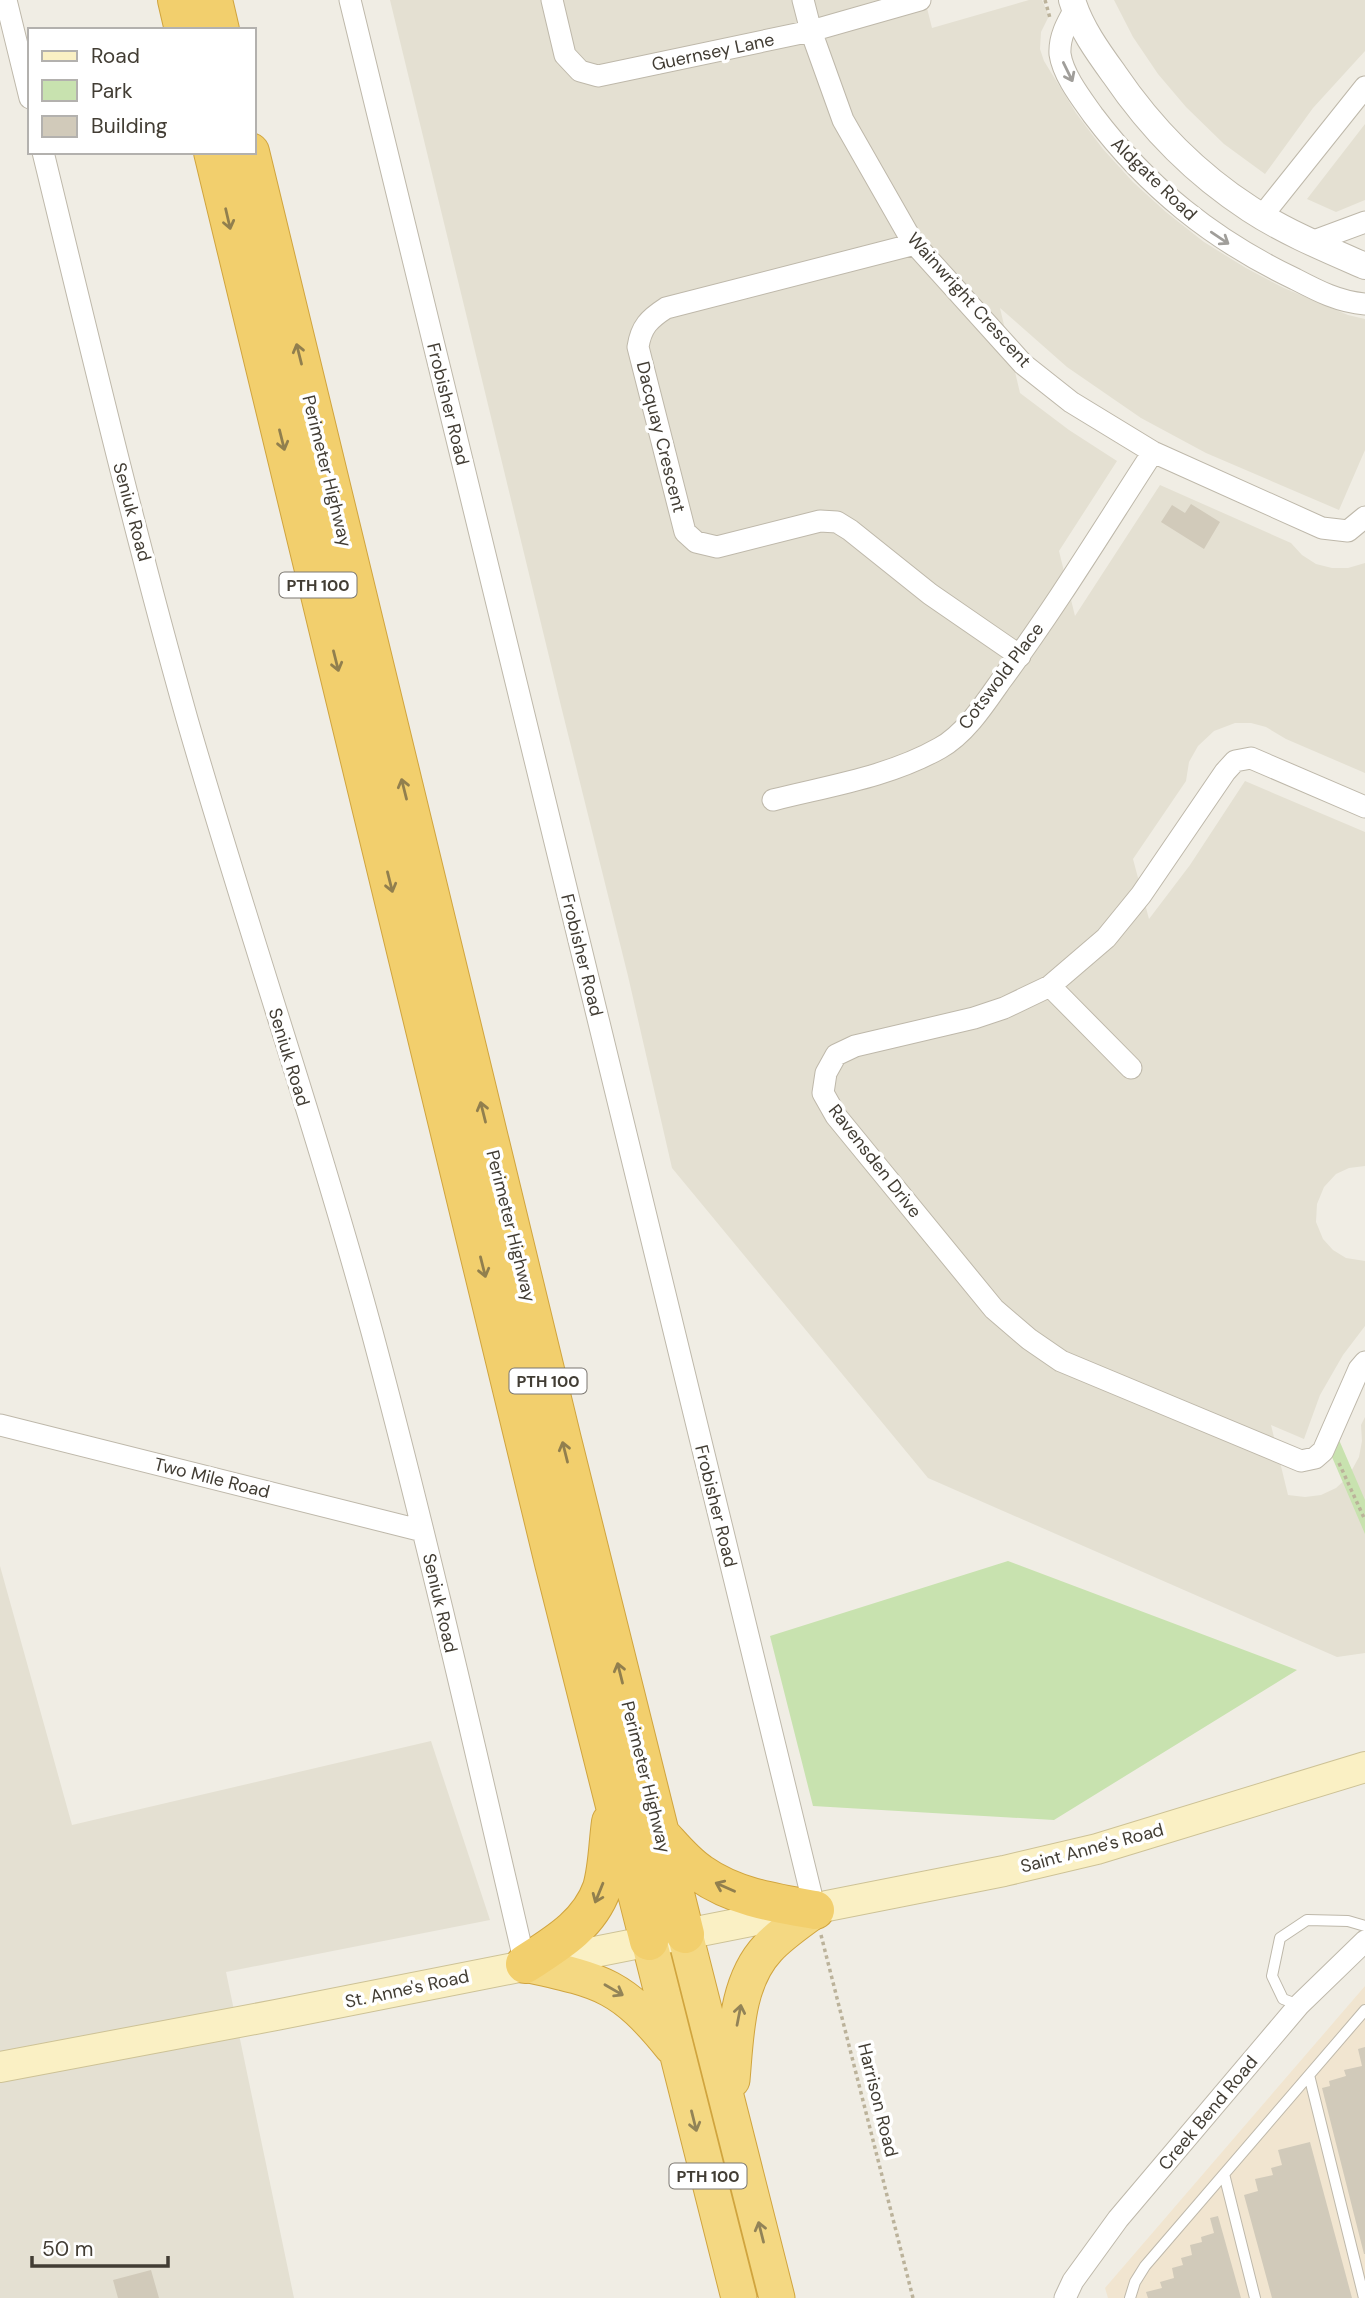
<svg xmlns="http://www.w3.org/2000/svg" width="1365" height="2298" font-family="'DM Sans',sans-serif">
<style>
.residential{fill:#e4e0d2}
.commercial{fill:#f1e5d0}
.green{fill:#c8e2af}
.building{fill:#d1caba}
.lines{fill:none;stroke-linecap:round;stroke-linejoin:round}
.service-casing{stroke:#beb8aa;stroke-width:12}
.minor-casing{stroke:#beb8aa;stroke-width:23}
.tertiary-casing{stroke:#beb8aa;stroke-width:28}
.secondary-casing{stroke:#cdc296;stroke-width:32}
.trunk-casing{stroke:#d0a43e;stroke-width:37}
.motorway-casing{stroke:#d0a43e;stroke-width:40}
.path{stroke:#bbb29a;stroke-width:3.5;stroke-dasharray:3.5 3.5;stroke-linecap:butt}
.service{stroke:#fff;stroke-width:10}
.minor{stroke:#fff;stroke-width:21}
.tertiary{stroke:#fff;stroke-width:26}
.secondary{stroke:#faf0c4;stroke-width:30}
.trunk{stroke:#f4d882;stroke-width:35}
.motorway{stroke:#f2cf6d;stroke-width:38}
.oneway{stroke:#a09e9a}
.oneway2{stroke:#917f4e}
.oneway3{stroke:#928357}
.labels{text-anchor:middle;stroke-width:7;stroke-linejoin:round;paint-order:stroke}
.shield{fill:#fff;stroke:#7b7771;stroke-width:2}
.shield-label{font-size:16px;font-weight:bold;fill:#423d34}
.street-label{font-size:18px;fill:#423d34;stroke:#fff}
</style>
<rect width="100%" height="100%" fill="#f0ede4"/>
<path class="residential" d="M390,0H925L932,28L1029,0H1042L1049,16L1041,32L1040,49L1044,61L1076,113L1103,149L1133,182L1166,212L1204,242L1246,268L1284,288L1348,315L1365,319V450L1339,510L1206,453L1141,418L1067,367L1000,308L1020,393L1069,430L1117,461L1059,551L1075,616L1160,485L1291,543L1302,555L1316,564L1332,568H1348L1365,563V773L1286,739L1266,727L1251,723H1235L1214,731L1198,746L1189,762L1186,781L1133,859L1149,919L1190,865L1245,781L1365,832V1166L1349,1168L1336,1174L1324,1187L1317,1204L1316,1222L1323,1239L1333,1250L1346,1258L1365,1261V1326L1343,1355L1320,1395L1304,1439L1271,1425L1288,1495L1305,1497L1321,1495L1336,1488L1348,1477L1359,1457L1362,1441L1361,1425L1365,1417V1653L1337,1657L928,1478L672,1168L628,976L561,706Z
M1114,0H1365V51L1313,108L1265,174L1224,144L1186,107L1158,74L1133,37Z
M1365,124V200L1336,212L1307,199Z
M0,1566L72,1825L431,1741L490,1920L226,1972L294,2298H0Z"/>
<path class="commercial" d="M1365,1986V2298H1108L1105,2288Z"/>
<path class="green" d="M1333,1426L1365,1500V1534L1326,1443Z
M1008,1561L1297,1670L1054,1820L813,1806L770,1636Z"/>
<path class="building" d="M1191,504L1220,522L1204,549L1161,522L1172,505L1185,513Z
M1365,2047V2254H1364L1322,2088L1330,2086L1329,2081L1346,2076L1344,2070L1362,2066L1358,2049Z
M1310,2142L1352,2298H1272L1244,2195L1258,2191L1255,2179L1273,2175L1271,2168L1282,2165L1278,2150Z
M1218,2216L1241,2298H1148L1146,2292L1162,2288L1160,2282L1174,2278L1172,2268L1183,2265L1181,2258L1192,2255L1190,2245L1202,2242L1201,2237L1214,2233L1210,2218Z
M151,2270L159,2298H118L113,2280Z"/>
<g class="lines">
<defs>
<path id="service" d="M1299,2005L1283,1999L1272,1976L1280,1938L1307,1920L1348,1921L1365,1926
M1309,2075L1364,2298
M1224,2174L1255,2298
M1130,2298L1135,2282L1145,2266L1365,2010"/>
<path id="minor" d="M6,0L30,98
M350,0L815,1910
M552,0L565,55L580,71L598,76L811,31L920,0
M803,0L811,31L843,120L912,241L1023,364L1071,402L1153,452L1322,528L1348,531L1365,517
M1075,9C1067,23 1059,37 1060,54C1063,75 1081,98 1093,115C1148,188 1213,240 1295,279C1318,291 1339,302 1365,304
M43,152C89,341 134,531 187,719C246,924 316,1126 372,1332C428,1541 476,1753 525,1964
M1262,216L1365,87
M1311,242L1365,222
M915,244L666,308C649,319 641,327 638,347L685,532L696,542L717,547L820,521L837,522L850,530L930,594L1020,656
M773,800C828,786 889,777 940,748C965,734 984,705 1000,682C1055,608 1103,529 1153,452
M1365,807L1251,758L1235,761L1225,772L1141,895L1106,938L1050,986L1004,1008L974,1018L855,1046L836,1055L826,1073L823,1093L836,1116L994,1309L1029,1339L1061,1361L1301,1461L1315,1458L1323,1451L1359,1369L1365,1362
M1050,986L1131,1068
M0,1425L423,1531
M1065,2298L1073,2281L1118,2219L1299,2005L1365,1941"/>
<path id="tertiary" d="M1072,0C1080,27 1098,52 1114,74C1150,127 1196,174 1250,209C1285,232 1326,249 1365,266"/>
<path id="secondary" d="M0,2067L276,2015L1004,1871L1097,1849L1365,1767"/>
<path id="trunk" d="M685,1934L777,2298
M649,1941L739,2298
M525,1964C602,1981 621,1984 672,2047
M732,2080C736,2036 736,1982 768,1948C781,1934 799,1922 815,1910"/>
<path id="motorway" d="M177,0L184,30
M213,0L220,30
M213,152L554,1563L649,1941
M250,152L562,1440L685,1934
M661,1835C673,1848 685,1863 700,1873C734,1897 774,1903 815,1910
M525,1964C556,1944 589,1925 602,1888C608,1867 608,1843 611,1822"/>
</defs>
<use href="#service" class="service-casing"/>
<use href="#minor" class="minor-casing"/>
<use href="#tertiary" class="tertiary-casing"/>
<use href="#secondary" class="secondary-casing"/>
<use href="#trunk" class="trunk-casing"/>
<use href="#motorway" class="motorway-casing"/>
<path class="path" d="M1045,0L1050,18
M1339,1463L1365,1520
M821,1935L913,2298"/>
<use href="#service" class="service"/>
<use href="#minor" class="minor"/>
<use href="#tertiary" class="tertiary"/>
<use href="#secondary" class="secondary"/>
<use href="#trunk" class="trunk"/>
<use href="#motorway" class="motorway"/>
</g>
<defs><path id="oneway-shaft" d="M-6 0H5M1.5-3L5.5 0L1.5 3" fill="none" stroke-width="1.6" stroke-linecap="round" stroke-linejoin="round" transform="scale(1.75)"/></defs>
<g class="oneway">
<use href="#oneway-shaft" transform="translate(1068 72) rotate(64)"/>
<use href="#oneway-shaft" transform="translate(1220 238) rotate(34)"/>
</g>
<g class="oneway2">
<use href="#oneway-shaft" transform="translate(228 219) rotate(77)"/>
<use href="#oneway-shaft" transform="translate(299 354) rotate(-104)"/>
<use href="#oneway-shaft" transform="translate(282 440) rotate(76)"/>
<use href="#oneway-shaft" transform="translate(336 661) rotate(76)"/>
<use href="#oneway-shaft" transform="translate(404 789) rotate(-104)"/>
<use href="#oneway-shaft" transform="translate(390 882) rotate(76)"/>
<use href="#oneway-shaft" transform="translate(483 1112) rotate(-104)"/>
<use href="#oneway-shaft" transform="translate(483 1267) rotate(76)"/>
<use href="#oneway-shaft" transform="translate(565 1452) rotate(-104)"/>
<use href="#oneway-shaft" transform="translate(620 1673) rotate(-104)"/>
<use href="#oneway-shaft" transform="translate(725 1887) rotate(-156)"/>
<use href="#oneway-shaft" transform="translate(599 1893) rotate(112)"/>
</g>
<g class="oneway3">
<use href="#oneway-shaft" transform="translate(614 1990) rotate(30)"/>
<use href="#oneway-shaft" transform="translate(739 2015) rotate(-79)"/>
<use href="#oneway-shaft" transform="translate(694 2121) rotate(76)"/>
<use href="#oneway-shaft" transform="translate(761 2232) rotate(-104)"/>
</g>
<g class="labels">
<g class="shield">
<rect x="279.5" y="572.5" width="77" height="25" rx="5"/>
<rect x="509.5" y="1368.5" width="77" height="25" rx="5"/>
<rect x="669.5" y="2163.5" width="77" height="25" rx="5"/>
</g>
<g class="shield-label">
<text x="318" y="591">PTH 100</text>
<text x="548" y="1387">PTH 100</text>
<text x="708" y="2182">PTH 100</text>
</g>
<g class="street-label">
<text transform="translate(713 52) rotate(-12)" y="6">Guernsey Lane</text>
<text transform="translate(1154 179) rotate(44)" y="6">Aldgate Road</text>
<text transform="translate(969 300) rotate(48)" y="6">Wainwright Crescent</text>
<text transform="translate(448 404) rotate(76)" y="6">Frobisher Road</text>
<text transform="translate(661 437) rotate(76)" y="6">Dacquay Crescent</text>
<text transform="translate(327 471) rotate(76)" y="6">Perimeter Highway</text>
<text transform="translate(132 512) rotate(75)" y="6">Seniuk Road</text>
<text transform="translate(1001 676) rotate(-53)" y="6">Cotswold Place</text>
<text transform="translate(582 955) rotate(76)" y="6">Frobisher Road</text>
<text transform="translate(289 1057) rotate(73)" y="6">Seniuk Road</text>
<text transform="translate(875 1161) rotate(52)" y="6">Ravensden Drive</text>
<text transform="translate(511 1226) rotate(76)" y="6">Perimeter Highway</text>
<text transform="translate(212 1478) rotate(14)" y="6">Two Mile Road</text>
<text transform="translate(716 1506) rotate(76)" y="6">Frobisher Road</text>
<text transform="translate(440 1603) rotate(77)" y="6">Seniuk Road</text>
<text transform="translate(646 1777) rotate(76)" y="6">Perimeter Highway</text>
<text transform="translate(1092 1848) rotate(-15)" y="6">Saint Anne's Road</text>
<text transform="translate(407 1989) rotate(-12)" y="6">St. Anne's Road</text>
<text transform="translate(878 2100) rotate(76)" y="6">Harrison Road</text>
<text transform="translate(1208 2113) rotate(-50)" y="6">Creek Bend Road</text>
</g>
</g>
<rect x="28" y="28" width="228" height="126" fill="#ffffff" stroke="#b3b1ae" stroke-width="2"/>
<rect x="42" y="51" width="35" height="10" fill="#faf0c4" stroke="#b3b1ae" stroke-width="2"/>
<text x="91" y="63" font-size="21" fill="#423d34">Road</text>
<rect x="42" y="80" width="35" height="21" fill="#c8e2af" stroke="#b3b1ae" stroke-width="2"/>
<text x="91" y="98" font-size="21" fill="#423d34">Park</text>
<rect x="42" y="116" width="35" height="21" fill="#d1caba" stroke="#b3b1ae" stroke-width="2"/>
<text x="91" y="133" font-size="21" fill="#423d34">Building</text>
<path d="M32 2256v10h136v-10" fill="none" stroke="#423d34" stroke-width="3.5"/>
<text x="42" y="2256" font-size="21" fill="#423d34" stroke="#ffffff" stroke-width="5" paint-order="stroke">50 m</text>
</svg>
